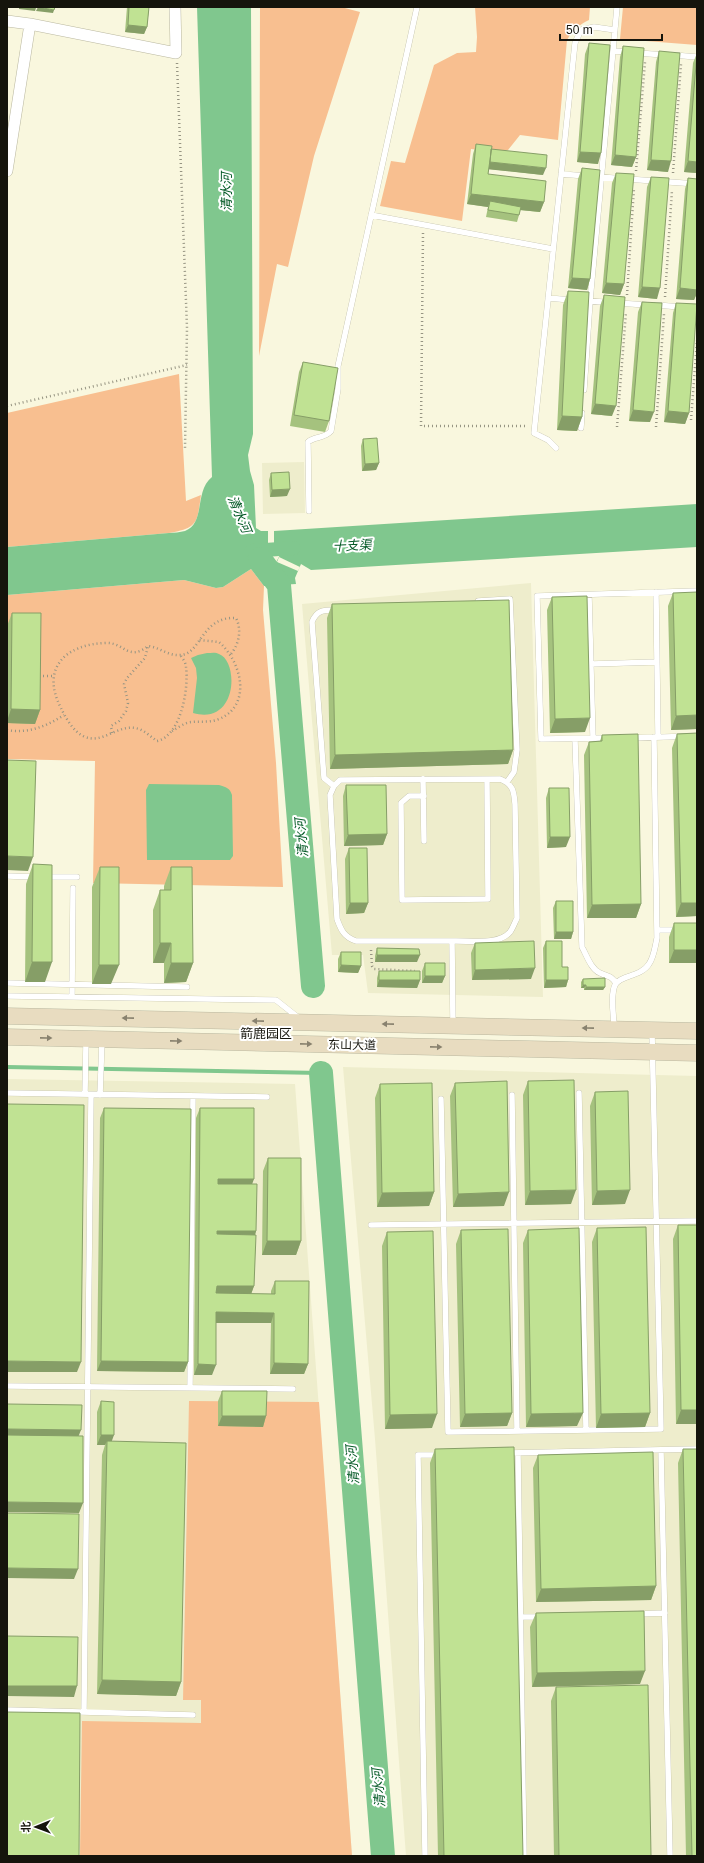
<svg xmlns="http://www.w3.org/2000/svg" width="704" height="1863" font-family="Helvetica,'Noto Sans SC',sans-serif">
<style>
.built{fill:#eeedcc}
.green{fill:#f8bf90}
.water{fill:#80c78e}
.pier{fill:#f9f7de}
.lines{fill:none;stroke-linecap:round;stroke-linejoin:round}
.stream{stroke:#80c78e;stroke-width:4}
.canal{stroke:#80c78e;stroke-width:14}
.river{stroke:#80c78e;stroke-width:24}
.service-casing{stroke:#bab8a0;stroke-width:6}
.minor-casing{stroke:#bab8a0;stroke-width:12}
.secondary-casing{stroke:#bab8a0;stroke-width:17}
.path{stroke:#979583;stroke-width:2.5;stroke-dasharray:1 3;stroke-linecap:butt}
.service{stroke:#fff;stroke-width:5.5}
.minor{stroke:#fff;stroke-width:11}
.secondary{stroke:#e8dcc0;stroke-width:16}
.wall{fill:#a5c27e}
.shaded-wall{fill:#869e67}
.building{fill:#c0e293;stroke:#869e67}
.oneway{fill:#89826f}
.labels{text-anchor:middle;stroke-width:4;stroke-linejoin:round;paint-order:stroke}
.street-label{font-size:12px;fill:#15140c;stroke:#fff}
.water-label{font-size:13px;font-style:italic;fill:#035925;stroke:#fff}
.neighbourhood-label{font-size:13px;fill:#15140c;stroke:#fff}
</style>
<rect width="100%" height="100%" fill="#f9f7de"/>
<path class="built" d="M304,462L305,513L263,514L262,463Z
M531,583L543,997L368,993L363,955H332L302,604Z
M343,1067L697,1076V1856H406L375,1439Z
M7,1079L295,1084L352,1856H7Z"/>
<path class="green" d="M260,7H341L360,12L314,156L288,267L277,264L259,356Z
M475,7H590L589,20C579,25 573,29 567,40L558,140L520,135L508,150L496,152L471,149L462,221L380,206L391,161L405,163L434,65L457,53L476,52L477,37Z
M623,7H697V45L620,39Z
M179,374L186,501L201,495C197,523 198,528 169,533L7,547V413Z
M251,569L264,586L263,610L276,763L283,887L93,883L95,761L7,759V595L184,580L216,588L223,587Z
M189,1401L319,1402L352,1856H80L82,1721L201,1723V1700H183Z"/>
<path class="water" d="M197,7H251L253,434L248,455L250,471L254,485L256,528L261,531H268V553L263,554L273,568L281,553H274V531L697,504V547L311,570L301,564L295,578L296,584L264,586L251,569L223,587L216,588L184,580L7,595V547L169,533C174,533 180,532 185,531C206,523 194,491 212,477Z
M207,653C211,653 216,652 219,654C239,661 238,726 193,713L197,678L196,668L191,658L198,655Z
M149,784L219,785C226,787 230,788 232,795L233,856L230,860H147L146,790Z"/>
<path class="pier" d="M279,557L300,567L298,571L277,562Z"/>
<g class="lines">
<path class="stream" d="M7,1067L321,1073"/>
<path class="canal" d="M251,551L294,548"/>
<path class="river" d="M260,559L279,585L313,986
M321,1073L383,1856"/>
<defs>
<path id="service" d="M613,51L629,52
M637,53L665,55
M673,55L697,57
M561,174L586,176
M599,177L697,184
M371,215L553,249
M548,298L571,300
M588,301L647,305
M656,305L681,307
M584,390L590,301L617,7
M581,428L582,413
M556,448L548,440L534,433L575,43L581,30L594,27L615,30
M309,511L308,442C315,436 324,439 331,431L338,389V366L417,7
M656,592L658,737
M589,595L593,738
M478,601L510,599L517,750L514,772L507,782
M591,664L657,662
M607,738L541,739L537,596L697,591
M631,738L697,736
M575,739L582,947C587,956 591,969 600,973C609,977 610,975 616,983
M423,779L424,841
M334,786L324,778L312,622C317,609 325,610 337,610
M424,796H409L401,803L402,900L488,899L487,780
M7,876L35,877
M45,877H77
M658,930H677
M452,941C469,940 498,946 510,932C513,928 515,922 517,918L515,804C514,791 513,784 500,779L340,780L334,786L330,795L337,919C341,930 344,937 356,941H452L453,1025
M7,983L187,987
M7,996L276,1000L300,1019
M72,997L73,888
M614,1028C614,1016 610,996 615,985C620,975 641,977 649,964C654,957 655,947 657,938L654,737
M7,1093L267,1097
M579,1093L586,1430
M85,1094L86,1041
M100,1095L102,1041
M512,1095L517,1431
M441,1099L448,1432L661,1429L652,1032
M371,1225L697,1221
M7,1386L293,1389
M190,1387L193,1096
M661,1450L670,1856
M507,1453L697,1449
M518,1453L524,1856
M637,1614L665,1613
M520,1617H540
M7,1710L193,1715
M84,1711L91,1095
M425,1856L418,1455H439"/>
<path id="minor" d="M7,21L30,24L7,171
M30,24L176,53L175,7"/>
<path id="secondary" d="M7,1016L697,1031
M7,1037L697,1053"/>
</defs>
<use href="#service" class="service-casing"/>
<use href="#minor" class="minor-casing"/>
<use href="#secondary" class="secondary-casing"/>
<path class="path" d="M177,63L187,328L185,448
M636,171L645,62
M673,173L681,64
M423,233L421,426H526
M627,295L634,188
M665,297L672,190
M7,406L187,365
M691,420L697,340
M617,427L626,312
M656,427L664,314
M181,656C183,659 186,663 186,667C189,688 181,736 157,741C151,737 145,731 139,729C118,722 103,746 83,736C74,732 65,717 61,708C40,668 66,644 106,643C124,642 128,662 148,646C159,647 168,656 180,655C201,655 201,616 236,618C242,630 239,644 231,654
M39,676H53
M7,730C28,734 47,726 64,715
M172,731C178,728 185,722 192,722C201,721 210,723 219,719C253,705 241,661 219,642L199,640
M112,733L111,726L119,721L126,711L128,703L124,684L127,678L145,658L148,646
M371,950L372,966L374,969L415,971"/>
<use href="#service" class="service"/>
<use href="#minor" class="minor"/>
<use href="#secondary" class="secondary"/>
</g>
<path class="wall" d="M127,7H149L147,27L144,34L125,32Z
M589,43L598,164L577,162L585,54Z
M623,46L636,157L632,167L611,165L620,57Z
M659,51L668,172L647,170L656,62Z
M697,53V173L684,172L693,63Z
M476,144L491,149L543,175L489,169L488,174L544,202L540,212L520,210L519,215L517,222L486,217L488,207L467,204L473,154Z
M582,168L590,279L587,290L568,288L578,179Z
M616,173L624,284L620,295L602,293L612,183Z
M651,177L657,299L638,297L647,187Z
M688,178L697,179V293L694,300L676,299L685,189Z
M568,291L582,417L577,431L557,430L563,305Z
M604,295L612,416L591,414L600,306Z
M642,302L650,422L629,421L638,312Z
M676,303L689,413L685,424L664,422L673,313Z
M303,362L329,421L325,432L290,426L299,372Z
M363,439L379,463L376,470L362,471L361,446Z
M271,473L287,496L270,497L269,480Z
M673,593L697,729L671,730L668,606Z
M552,597L585,732L550,733L547,610Z
M332,604L513,750L508,764L330,769L327,618Z
M12,613L40,710L35,724L7,723V626Z
M697,733V916L676,917L672,748L677,734Z
M602,735L641,904L636,918H587L584,755L589,742L600,741Z
M346,785L387,834L383,845L344,846L343,796Z
M549,788L566,847L547,848L546,798Z
M349,848L368,903L364,913L346,914L345,859Z
M33,864L45,982H25L26,884Z
M100,867L111,984H92V887Z
M171,867L193,963L186,982L164,983V963H153V910L160,890H164V886Z
M556,901L573,932L571,939H554L553,908Z
M674,923H697V963H669V937Z
M546,941L562,967L568,980L566,987L544,988L543,948Z
M475,943L531,979L472,980L471,953Z
M377,948L417,962H375V956Z
M341,952L361,966L358,973L338,972V959Z
M425,963L445,976L442,983H422V971Z
M379,971L420,980L417,988L377,987V978Z
M583,979L605,987L603,990H584V988H581V982Z
M528,1081L571,1204L525,1205L523,1095Z
M455,1083L504,1206L453,1207L450,1096Z
M380,1084L434,1192L429,1206L377,1207L375,1098Z
M595,1092L625,1204L592,1205L590,1106Z
M104,1108L188,1362L184,1372L97,1371L100,1118Z
M200,1108L252,1184L256,1231L255,1235L254,1286L251,1294H271V1291L275,1281L308,1364L304,1374H270L271,1323H216L212,1375H194L196,1118Z
M268,1158L301,1241L296,1255H262L263,1171Z
M678,1225H697V1424H676L673,1239Z
M597,1228L650,1413L645,1427L596,1428L592,1242Z
M461,1230L512,1413L507,1426L460,1427L456,1244Z
M528,1230L577,1426L526,1427L523,1243Z
M387,1232L432,1428L385,1429L382,1246Z
M222,1391L266,1416L263,1427L218,1426V1401Z
M101,1401L111,1442L181,1682L176,1696L97,1694L102,1455L105,1445H97V1412Z
M435,1449L523,1856H438L430,1463Z
M683,1449L697,1856H686L678,1463Z
M538,1455L656,1586L651,1600L536,1602L533,1468Z
M536,1613L640,1684L532,1687L530,1627Z
M556,1687L651,1856H554L551,1701Z"/>
<path class="shaded-wall" d="M19,7H32L36,8L35,11L19,9Z
M38,7L54,10L53,13L36,11Z
M128,25L147,27L144,34L125,32Z
M580,152L601,153L598,164L577,162Z
M615,155L636,157L632,167L611,165Z
M651,160L671,161L668,172L647,170Z
M688,161L697,162V173L684,172Z
M489,162L546,168L543,175L486,169Z
M471,194L544,202L540,212L489,207L490,201L488,207L467,204Z
M572,278L590,279L587,290L568,288Z
M606,283L624,284L620,295L602,293Z
M642,287L660,288L657,299L638,297Z
M680,288L697,290V293L694,300L676,299Z
M595,404L616,406L612,416L591,414Z
M633,410L654,412L650,422L629,421Z
M668,411L689,413L685,424L664,422Z
M562,416L582,417L577,431L557,430Z
M379,463L376,470L362,471L365,464Z
M290,489L287,496L270,497L272,490Z
M11,709L40,710L35,724L7,723V721Z
M697,715V729L671,730L676,716Z
M590,718L585,732L550,733L555,719Z
M513,750L508,764L330,769L335,755Z
M387,834L383,845L344,846L348,835Z
M550,837H570L566,847L547,848Z
M7,856L33,857L28,871L7,870Z
M350,903H368L364,913L346,914Z
M681,903H697V916L676,917Z
M641,904L636,918H587L592,905Z
M556,932H573L571,939H554Z
M160,943H171L164,963H153Z
M674,950H697V963H669Z
M377,955H420L417,962H375Z
M32,962H52L45,982H25Z
M171,963H193L186,982L164,983Z
M99,965H119L111,984H92Z
M341,965L361,966L358,973L338,972Z
M535,968L531,979L472,980L475,970Z
M425,976H445L442,983H422Z
M379,980H420L417,988L377,987Z
M546,980H568L566,987L544,988Z
M583,985H586L584,988H581Z
M586,987H605L603,990H584Z
M218,1179H254L250,1190H214Z
M576,1190L571,1204L525,1205L530,1191Z
M630,1190L625,1204L592,1205L597,1191Z
M434,1192L429,1206L377,1207L382,1193Z
M509,1192L504,1206L453,1207L458,1194Z
M217,1231H256L253,1242H213Z
M267,1241H301L296,1255H262Z
M217,1286H254L250,1297L213,1296Z
M216,1312L274,1313L271,1323H212Z
M7,1361L81,1362L77,1372H7Z
M101,1361L188,1362L184,1372L97,1371Z
M274,1363L308,1364L304,1374H270Z
M198,1364L216,1365L212,1375H194Z
M681,1410H697V1424H676Z
M512,1413L507,1426L460,1427L465,1414Z
M583,1413L577,1426L526,1427L531,1414Z
M650,1413L645,1427L596,1428L601,1414Z
M437,1414L432,1428L385,1429L390,1415Z
M222,1416H266L263,1427L218,1426Z
M7,1429L81,1430L77,1440H7Z
M101,1435H114L110,1446L107,1441L105,1445H97Z
M7,1502L83,1503L79,1513L7,1512Z
M7,1568L78,1569L74,1579L7,1578Z
M656,1586L651,1600L536,1602L541,1589Z
M645,1671L640,1684L532,1687L537,1673Z
M102,1680L181,1682L176,1696L97,1694Z
M7,1686H77L74,1697L7,1696Z"/>
<path class="building" d="M38,7H55L54,10Z
M129,7H149L147,27L128,25Z
M589,43L610,45L601,153L580,152Z
M623,46L644,48L636,157L615,155Z
M659,51L680,53L671,161L651,160Z
M697,53V162L688,161Z
M476,144L492,146L488,174L546,181L544,202L471,194Z
M491,149L547,155L546,168L490,162Z
M582,168L600,170L590,279L572,278Z
M616,173L634,174L624,284L606,283Z
M651,177L669,178L660,288L642,287Z
M688,178L697,179V290L680,288Z
M490,201L521,207L519,215L488,210Z
M568,291L589,292L582,417L562,416Z
M604,295L625,297L616,406L595,404Z
M642,302L662,303L654,412L633,410Z
M676,303L697,304L689,413L668,411Z
M303,362L338,368L329,421L294,415Z
M377,438L379,463L365,464L363,439Z
M289,472L290,489L272,490L271,473Z
M697,592V715L676,716L673,593Z
M587,596L590,718L555,719L552,597Z
M509,600L513,750L335,755L332,604Z
M12,613H41L40,710L11,709Z
M697,733V903H681L677,734Z
M638,734L641,904L592,905L589,742L602,741V735Z
M7,760L36,761L33,857L7,856Z
M346,785H386L387,834L348,835Z
M549,788H569L570,837H550Z
M349,848H367L368,903H350Z
M33,864L52,865V962H32Z
M100,867H119V965H99Z
M171,867H192L193,963H171V943H160V890H171Z
M556,901H573V932H556Z
M674,923H697V950H674Z
M534,941L535,968L475,970V943Z
M546,941H562V967H568V980H546Z
M377,948L419,949L420,955H377Z
M341,952H361V966L341,965Z
M425,963H445V976H425Z
M379,971H420V980H379Z
M605,978V987H586V985H583V979Z
M574,1080L576,1190L530,1191L528,1081Z
M507,1081L509,1192L458,1194L455,1083Z
M432,1083L434,1192L382,1193L380,1084Z
M628,1091L630,1190L597,1191L595,1092Z
M7,1104L84,1105L81,1362L7,1361Z
M104,1108L191,1109L188,1362L101,1361Z
M200,1108H254V1179H218V1184H257L256,1231H217V1234L256,1235L254,1286H217L216,1293L275,1294V1281H309L308,1364L274,1363V1313L216,1312V1365L198,1364Z
M268,1158H301V1241H267Z
M678,1225H697V1410H681Z
M646,1227L650,1413L601,1414L597,1228Z
M579,1228L583,1413L531,1414L528,1230Z
M508,1229L512,1413L465,1414L461,1230Z
M433,1231L437,1414L390,1415L387,1232Z
M222,1391H267L266,1416H222Z
M101,1401L114,1402V1435H101Z
M7,1404L82,1405L81,1430L7,1429Z
M7,1435L83,1436V1503L7,1502Z
M107,1441L186,1443L181,1682L102,1680Z
M514,1447L523,1856H444L435,1449Z
M683,1449H697V1856H692Z
M653,1452L656,1586L541,1589L538,1455Z
M7,1513L79,1514L78,1569L7,1568Z
M644,1611L645,1671L537,1673L536,1613Z
M7,1636L78,1637L77,1686H7Z
M648,1685L651,1856H559L556,1687Z
M7,1712L80,1713L79,1856H7Z"/>
<defs><path id="oneway-solid" d="M-6-.8H1V-3.2L6.5 0L1 3.2V.8H-6Z"/></defs>
<g class="oneway">
<use href="#oneway-solid" transform="translate(128 1018) rotate(-179)"/>
<use href="#oneway-solid" transform="translate(258 1021) rotate(-179)"/>
<use href="#oneway-solid" transform="translate(388 1024) rotate(-179)"/>
<use href="#oneway-solid" transform="translate(588 1028) rotate(-179)"/>
<use href="#oneway-solid" transform="translate(46 1038) rotate(1)"/>
<use href="#oneway-solid" transform="translate(176 1041) rotate(1)"/>
<use href="#oneway-solid" transform="translate(306 1044) rotate(1)"/>
<use href="#oneway-solid" transform="translate(436 1047) rotate(1)"/>
</g>
<g class="labels">
<g class="street-label">
<text transform="translate(352 1045) rotate(1)" y="4">东山大道</text>
</g>
<g class="water-label">
<text transform="translate(226 192) rotate(-90)" y="5">清水河</text>
<text transform="translate(240 514) rotate(67)" y="5">清水河</text>
<text transform="translate(352 545) rotate(-3)" y="5">十支渠</text>
<text transform="translate(301 838) rotate(-95)" y="5">清水河</text>
<text transform="translate(352 1465) rotate(-95)" y="5">清水河</text>
<text transform="translate(378 1788) rotate(-95)" y="5">清水河</text>
</g>
<g class="neighbourhood-label">
<text x="266" y="1038">箭鹿园区</text>
</g>
</g>
<rect width="704" height="1863" fill="none" stroke="#15140c" stroke-width="16"/>
<g transform="translate(36 1827) rotate(269)" stroke="#ffffff" stroke-width="3" paint-order="stroke">
<path d="M0-3L7 15L0 10L-7 15Z" fill="#15140c"/>
<text y="-6" font-size="11" font-weight="bold" text-anchor="middle" fill="#15140c">北</text>
</g>
<path d="M560 34v6h102v-6" fill="none" stroke="#15140c" stroke-width="2"/>
<text x="566" y="34" font-size="12" fill="#15140c" stroke="#ffffff" stroke-width="3" paint-order="stroke">50 m</text>
</svg>
